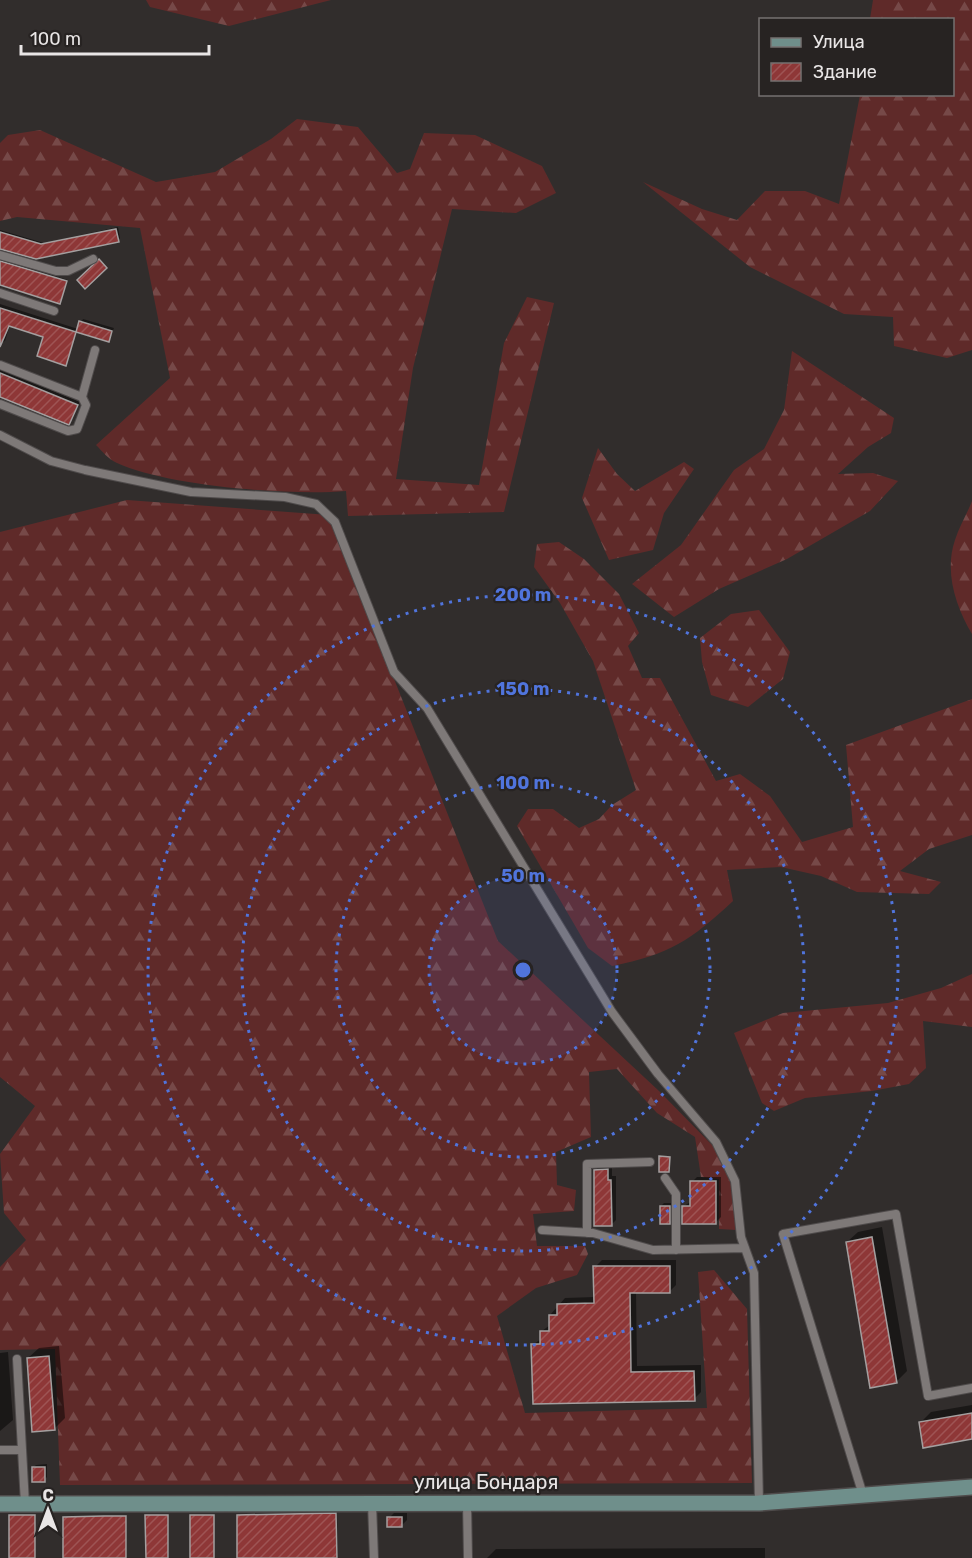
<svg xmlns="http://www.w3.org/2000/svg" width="972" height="1558" font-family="Rubik,sans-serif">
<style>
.forest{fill:url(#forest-firs)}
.shadow{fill:#0007}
.building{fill:url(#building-hatch);stroke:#a49f9f;stroke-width:1.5}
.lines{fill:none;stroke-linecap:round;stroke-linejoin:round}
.service-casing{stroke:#4f4b4b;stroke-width:10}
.secondary-casing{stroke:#4f4b4b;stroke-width:18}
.service{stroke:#7e7978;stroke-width:8}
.secondary{stroke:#6f8f8b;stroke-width:15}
.ring{fill:none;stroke:#5074dc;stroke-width:3;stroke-dasharray:3 6}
.labels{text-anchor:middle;stroke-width:4.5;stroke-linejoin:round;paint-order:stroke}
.street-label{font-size:20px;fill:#e9e6e6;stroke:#272322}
.centre{fill:#5074dc;stroke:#272322;stroke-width:3}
.ring-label{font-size:18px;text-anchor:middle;font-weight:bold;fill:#5074dc;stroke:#272322;stroke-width:4.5;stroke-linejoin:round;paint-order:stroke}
</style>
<defs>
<pattern id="forest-firs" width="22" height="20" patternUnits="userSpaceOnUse" patternTransform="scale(1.5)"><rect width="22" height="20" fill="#5f2a29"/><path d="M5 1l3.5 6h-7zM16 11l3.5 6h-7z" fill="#764948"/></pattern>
<pattern id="building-hatch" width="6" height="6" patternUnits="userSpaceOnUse" patternTransform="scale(1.5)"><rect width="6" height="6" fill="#8e3737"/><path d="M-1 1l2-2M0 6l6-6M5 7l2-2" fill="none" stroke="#9e5454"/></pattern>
</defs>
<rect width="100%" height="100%" fill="#312d2c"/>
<path class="forest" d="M146,0H331L229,26L150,7Z
M873,0H972V350L947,358L894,346L893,317L844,314L750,267L643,182L702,209L737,220L765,191H805L839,204L860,95L952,94V20L870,19Z
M297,119L358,127L397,173L410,169L424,133L475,135L542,166L556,193L516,213L452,209L413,368L396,479L479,485L504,343L527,297L554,303L504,512L348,516L346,491C291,496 167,486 117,463C109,460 102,451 96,445L170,378L140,228L17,217L0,221V143L8,135L40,130L156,182L215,172L271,139Z
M792,351L894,418L891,433L868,447L838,474L873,473L898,481L870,511L787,559L719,589L674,617L632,584L681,545L734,470L764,449L784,410Z
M598,448L617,474L635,491L684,462L694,469L664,513L653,550L609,560L582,498Z
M127,500L329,515L498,941L659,1091L714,1147L732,1181L737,1230L719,1229V1179L701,1177L695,1137L657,1113L617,1069L589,1072L591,1137L556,1152L557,1185L576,1190L574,1211L533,1214L537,1246H585L588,1254L577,1275L536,1288L497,1316L525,1413L707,1408L698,1272L714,1270L747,1309L752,1483L60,1485L55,1349L0,1350V1267L26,1240L4,1213L0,1154L35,1106L0,1077V532Z
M972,501V634C956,607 944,572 955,540C959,527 967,514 972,501Z
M559,542L584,559L619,594L639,633L628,646L642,678H660L716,781L740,774L770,796L802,842L853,827L846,745L972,699V835L929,849L900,871L941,882L929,894L857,892L821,876L781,867L727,870L733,901C690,941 670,954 612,966L588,948L517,826L528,809H553L579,828L599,819L612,805L636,790L593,661L560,603L534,567L537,544Z
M759,610L790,652L783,679L748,707L711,695L702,662L700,638L731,614Z
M972,974V1027L923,1021L926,1068L909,1084L872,1091L805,1098L774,1111L762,1103L734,1033L783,1013L888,1003L941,988Z"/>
<path class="shadow" d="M118,227L120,238L118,240L0,248V230L44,243Z
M0,260L68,280L61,301L0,283Z
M0,304L78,329L83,319L114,328L109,340L77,331L65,364L45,336L10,325L5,341L0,343Z
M0,369L80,402L72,420L69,423L0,395Z
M612,1165V1176H616V1220L611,1225L595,1170L600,1166Z
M697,1177H721V1217L716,1222L684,1206L692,1201V1182Z
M664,1203H672V1219L669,1222L661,1206Z
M882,1227L907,1371L896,1382L847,1242L858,1232Z
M602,1260H676V1285L669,1292H636L637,1366L701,1365V1392L694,1399L533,1345L542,1338V1331L550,1325V1315L565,1298L595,1297V1267Z
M59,1346L65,1418L54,1429L28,1358L39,1348Z
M8,1352L13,1420L0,1431V1353Z
M972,1405V1438L921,1422L931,1412Z
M47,1464V1477L44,1480L33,1468L36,1465Z
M337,1513L338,1558H239L240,1515Z
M394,1513H407V1520L402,1525L389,1518Z
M12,1515H36V1558H11Z
M148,1515H168L169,1558H147Z
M192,1515H214V1558H191Z
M65,1516H127V1558H64Z
M765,1548V1558H487L496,1549Z"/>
<path class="building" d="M116,229L119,242L36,259L0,249V232L41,244Z
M99,259L107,268L85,289L77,280Z
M0,261L67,281L60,304L0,285Z
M0,308L76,332L66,366L37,356L43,337L9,326L0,347Z
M79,321L112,331L109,342L76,332Z
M0,373L78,405L69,425L0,397Z
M659,1156L670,1157L669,1172H659Z
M608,1169V1180H611L612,1226H594V1170Z
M690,1181H716V1224H682V1206H690Z
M660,1206H670V1224H660Z
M872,1237L897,1383L870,1388L846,1242Z
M593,1266H670V1293H630L631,1372L694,1371L695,1401L533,1404L531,1344H540V1331H549V1315H557V1304L594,1303Z
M49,1356L55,1430L32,1432L27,1358Z
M972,1413V1439L923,1448L919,1422Z
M32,1467H45V1482H32Z
M336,1513L337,1558H237V1515Z
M9,1515H35V1558H9Z
M145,1515H168V1558H146Z
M190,1515H214V1558H190Z
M104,1516H126V1558H63V1517Z
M387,1517H402V1527H387Z"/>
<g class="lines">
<defs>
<path id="service" d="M0,255L56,271H68L93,259
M0,293L54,311
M0,365L82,397L86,405L77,429L68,431L0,404
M82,397L95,350
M0,435L51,461L85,470L191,492L285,497L316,504L335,522L394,672L427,708L612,1012L658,1074L716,1142L735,1181L741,1237L754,1273L759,1503
M665,1178L676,1194V1250
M542,1230L593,1233L653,1250L745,1248
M587,1233V1164L650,1162
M17,1359L25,1504
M0,1450H21
M863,1495L783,1234L896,1214L928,1396L972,1388
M372,1503L374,1558
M467,1503L468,1558"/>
<path id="secondary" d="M0,1504L759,1503L972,1487"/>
</defs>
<use href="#service" class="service-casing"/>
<use href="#secondary" class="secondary-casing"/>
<use href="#service" class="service"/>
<use href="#secondary" class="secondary"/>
</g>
<circle cx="523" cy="970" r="94" fill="#5074dc" fill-opacity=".12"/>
<g class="ring">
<circle cx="523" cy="970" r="94"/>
<circle cx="523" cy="970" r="187"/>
<circle cx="523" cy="970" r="281"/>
<circle cx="523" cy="970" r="375"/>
</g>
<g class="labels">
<g class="street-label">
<text x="486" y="1489">улица Бондаря</text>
</g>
</g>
<circle cx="523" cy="970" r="9" class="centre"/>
<g class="ring-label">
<text x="523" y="601">200 m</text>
<text x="523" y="695">150 m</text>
<text x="523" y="789">100 m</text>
<text x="523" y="882">50 m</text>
</g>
<rect x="759" y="18" width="195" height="78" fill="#272322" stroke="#757170" stroke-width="1.5"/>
<rect x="771" y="38" width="30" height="9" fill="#6f8f8b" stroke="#757170" stroke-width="1.5"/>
<text x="813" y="48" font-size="18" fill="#e9e6e6">Улица</text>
<rect x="771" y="63" width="30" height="18" fill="url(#building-hatch)" stroke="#757170" stroke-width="1.5"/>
<text x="813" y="78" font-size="18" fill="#e9e6e6">Здание</text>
<g transform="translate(48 1510)" stroke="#272322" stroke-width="4.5" paint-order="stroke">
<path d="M0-4.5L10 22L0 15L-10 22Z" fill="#e9e6e6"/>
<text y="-9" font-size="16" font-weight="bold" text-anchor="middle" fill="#e9e6e6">С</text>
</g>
<path d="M21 45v9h188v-9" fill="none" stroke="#e9e6e6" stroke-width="3"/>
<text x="30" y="45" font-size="18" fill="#e9e6e6" stroke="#272322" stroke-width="4.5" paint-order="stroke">100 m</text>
</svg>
